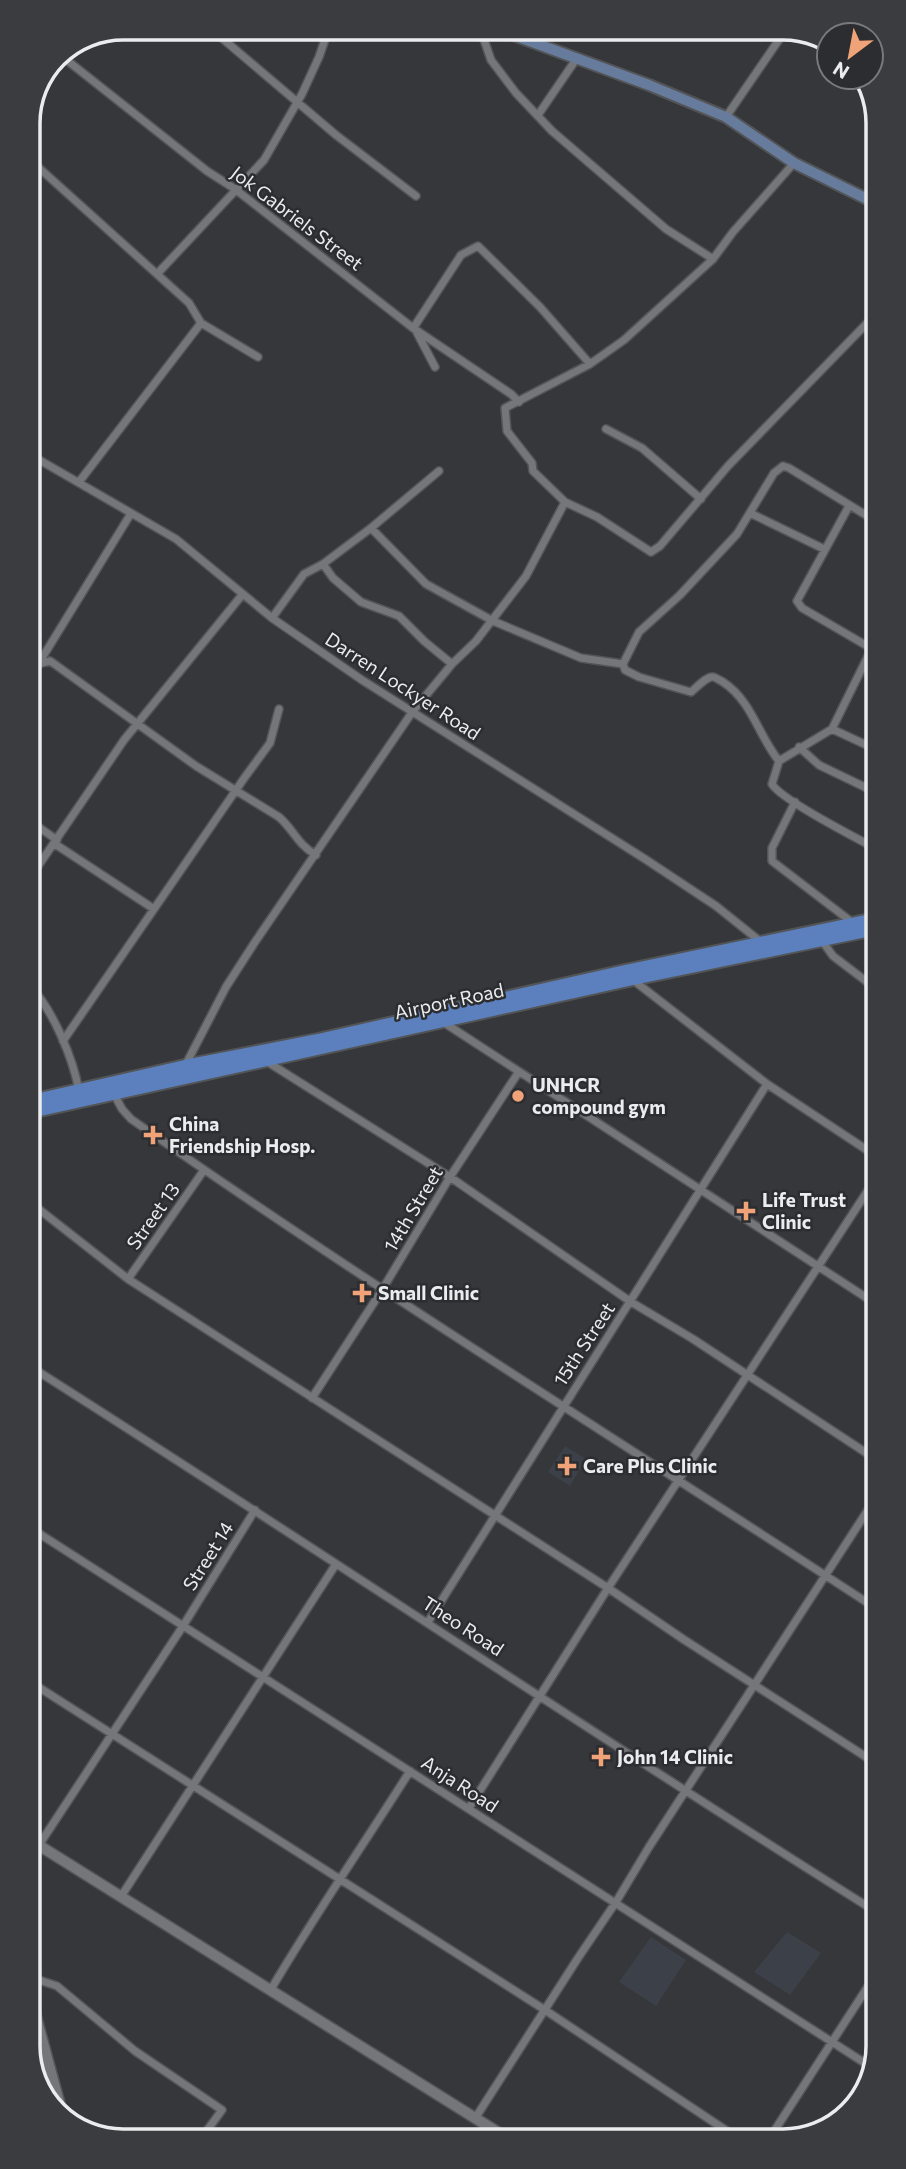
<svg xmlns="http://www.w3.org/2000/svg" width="906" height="2169" font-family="Commissioner,sans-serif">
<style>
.built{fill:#3c4149}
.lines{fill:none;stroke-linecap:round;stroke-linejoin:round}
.minor-casing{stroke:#525456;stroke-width:10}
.tertiary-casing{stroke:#525456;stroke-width:13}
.secondary-casing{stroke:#525456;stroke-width:14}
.primary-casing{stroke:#525456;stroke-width:16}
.minor{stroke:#74767a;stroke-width:7}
.tertiary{stroke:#74767a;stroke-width:10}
.secondary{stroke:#677b9c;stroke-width:10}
.primary{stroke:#5b80bd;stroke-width:12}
.poi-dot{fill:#f0a378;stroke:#2b2d30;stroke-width:2.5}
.labels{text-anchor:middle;stroke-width:5;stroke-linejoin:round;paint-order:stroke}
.street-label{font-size:19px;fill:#eaeced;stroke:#2b2d30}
.poi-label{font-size:19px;font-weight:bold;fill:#eaeced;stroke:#2b2d30;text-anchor:start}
.rim{fill:none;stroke:#eaeced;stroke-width:3.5}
</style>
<rect width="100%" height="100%" fill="#35373a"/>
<path class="built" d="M565,1446L586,1459L570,1486L548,1472Z
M787,1932L821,1953L790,1995L754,1972Z
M651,1937L686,1960L656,2006L619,1982Z"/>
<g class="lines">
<defs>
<path id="minor" d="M210,28L336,135L416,196
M480,28L491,60L516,93L552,131L666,229L713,259
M59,54L207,171L235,189L413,328L511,394L519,402
M538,115L577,58
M726,117L787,28
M28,158L189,303L201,323L258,357
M157,274L264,160L302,94L319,57L329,28
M435,367L414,327L461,255L478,246L540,307L590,364
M606,429L642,448L701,499
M29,454L176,539L272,618L362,680L645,859L716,906L761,942
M79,482L201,323
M565,502L533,471L532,463L507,431L505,408L590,364L624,340L713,259L733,232L794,163
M849,506L797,601L802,608L874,650
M750,513L824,549
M371,528L426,584L493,621L581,658L623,664
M323,564L333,578L361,602L399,616L424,641L452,664
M272,618L304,574L323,564L371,528L439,471
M874,644L832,729L779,761L772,784C780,799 856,838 875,848
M39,663L130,515
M30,674L38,664L50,661L53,663L196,766L279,817C294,830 297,844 316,855
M832,729L875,749
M799,747L819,765L875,792
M779,761C758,735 752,701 723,682C721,681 715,677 713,677C707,676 696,688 691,692L639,677L625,670L623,664L639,632L680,595L737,534L774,473L783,466L789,468L874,520
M795,802L772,848V861L853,923
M30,821L57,840
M55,844L154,909
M30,878L124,740L242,595
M820,938L833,956L875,988
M633,980L767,1084L876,1156
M30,986C53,1010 73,1058 79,1091
M443,1022L876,1304
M63,1041L245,777L270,743L279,709
M266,1061L450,1177L631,1302L693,1339L877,1460
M185,1066L226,987L255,942L413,711L452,664L476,641L526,576L565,502L597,517L651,552L660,546L728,466L874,316
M114,1094L122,1109L131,1119C375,1290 628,1446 877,1609
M31,1203L128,1279L608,1588L683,1639L877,1764
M128,1279L204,1170
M31,1367C315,1547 593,1735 878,1913
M312,1398L382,1290L450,1177L518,1073
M32,1529L871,2067
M428,1622L767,1084
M32,1683L545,2010L736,2137
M469,1808L608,1588L876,1178
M39,1845L183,1626L255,1510
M122,1895L336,1564
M33,1978L57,1986L135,2051L222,2110L200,2140
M270,1991C314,1916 364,1844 410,1771
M476,2117L578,1958L616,1902L649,1847L877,1496
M771,2136L878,1971"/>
<path id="tertiary" d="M32,1841L507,2138
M33,2006L64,2120"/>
<path id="secondary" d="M494,28L649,85L726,117L794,163L873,202"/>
<path id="primary" d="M31,1101L185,1066L318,1040L625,971L875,919
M31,1112L633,979L875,929"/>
</defs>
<use href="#minor" class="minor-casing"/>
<use href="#tertiary" class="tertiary-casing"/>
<use href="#secondary" class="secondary-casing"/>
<use href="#primary" class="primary-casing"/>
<use href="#minor" class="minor"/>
<use href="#tertiary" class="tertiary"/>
<use href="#secondary" class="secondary"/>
<use href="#primary" class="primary"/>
</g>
<g class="poi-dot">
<circle cx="518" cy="1096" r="7"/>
<path d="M149.5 1124.5h7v7h7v7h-7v7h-7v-7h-7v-7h7z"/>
<path d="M742.5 1200.5h7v7h7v7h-7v7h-7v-7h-7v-7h7z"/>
<path d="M358.5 1282.5h7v7h7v7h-7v7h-7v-7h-7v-7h7z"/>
<path d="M563.5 1455.5h7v7h7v7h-7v7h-7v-7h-7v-7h7z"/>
<path d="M597.5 1746.5h7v7h7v7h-7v7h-7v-7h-7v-7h7z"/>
</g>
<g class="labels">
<g class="street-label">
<text transform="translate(297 218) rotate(37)" y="7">Jok Gabriels Street</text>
<text transform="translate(403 686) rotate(33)" y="7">Darren Lockyer Road</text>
<text transform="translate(449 1001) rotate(-12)" y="7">Airport Road</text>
<text transform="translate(413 1209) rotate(-59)" y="7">14th Street</text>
<text transform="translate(153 1216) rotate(-55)" y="7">Street 13</text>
<text transform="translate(584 1344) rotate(-57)" y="7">15th Street</text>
<text transform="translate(208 1556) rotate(-58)" y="7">Street 14</text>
<text transform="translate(463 1626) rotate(33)" y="7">Theo Road</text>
<text transform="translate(460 1784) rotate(33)" y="7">Anja Road</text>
</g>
<g class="poi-label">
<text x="532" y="1092">UNHCR<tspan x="532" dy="22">compound gym</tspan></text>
<text x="169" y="1131">China<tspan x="169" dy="22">Friendship Hosp.</tspan></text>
<text x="762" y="1207">Life Trust<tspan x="762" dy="22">Clinic</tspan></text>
<text x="378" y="1300">Small Clinic</text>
<text x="583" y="1473">Care Plus Clinic</text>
<text x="617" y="1764">John 14 Clinic</text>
</g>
</g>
<path d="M0 0H906V2169H0ZM123 40H783A83 83 0 0 1 866 123V2046A83 83 0 0 1 783 2129H123A83 83 0 0 1 40 2046V123A83 83 0 0 1 123 40Z" fill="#3a3c3f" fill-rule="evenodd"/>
<path class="rim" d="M123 40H783A83 83 0 0 1 866 123V2046A83 83 0 0 1 783 2129H123A83 83 0 0 1 40 2046V123A83 83 0 0 1 123 40Z"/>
<g transform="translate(850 56) rotate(212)"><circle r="33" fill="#2b2d30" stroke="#77797c" stroke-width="2"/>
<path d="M0-5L12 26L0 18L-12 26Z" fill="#f0a378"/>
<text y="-10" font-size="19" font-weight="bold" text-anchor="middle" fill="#eaeced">N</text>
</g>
</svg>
